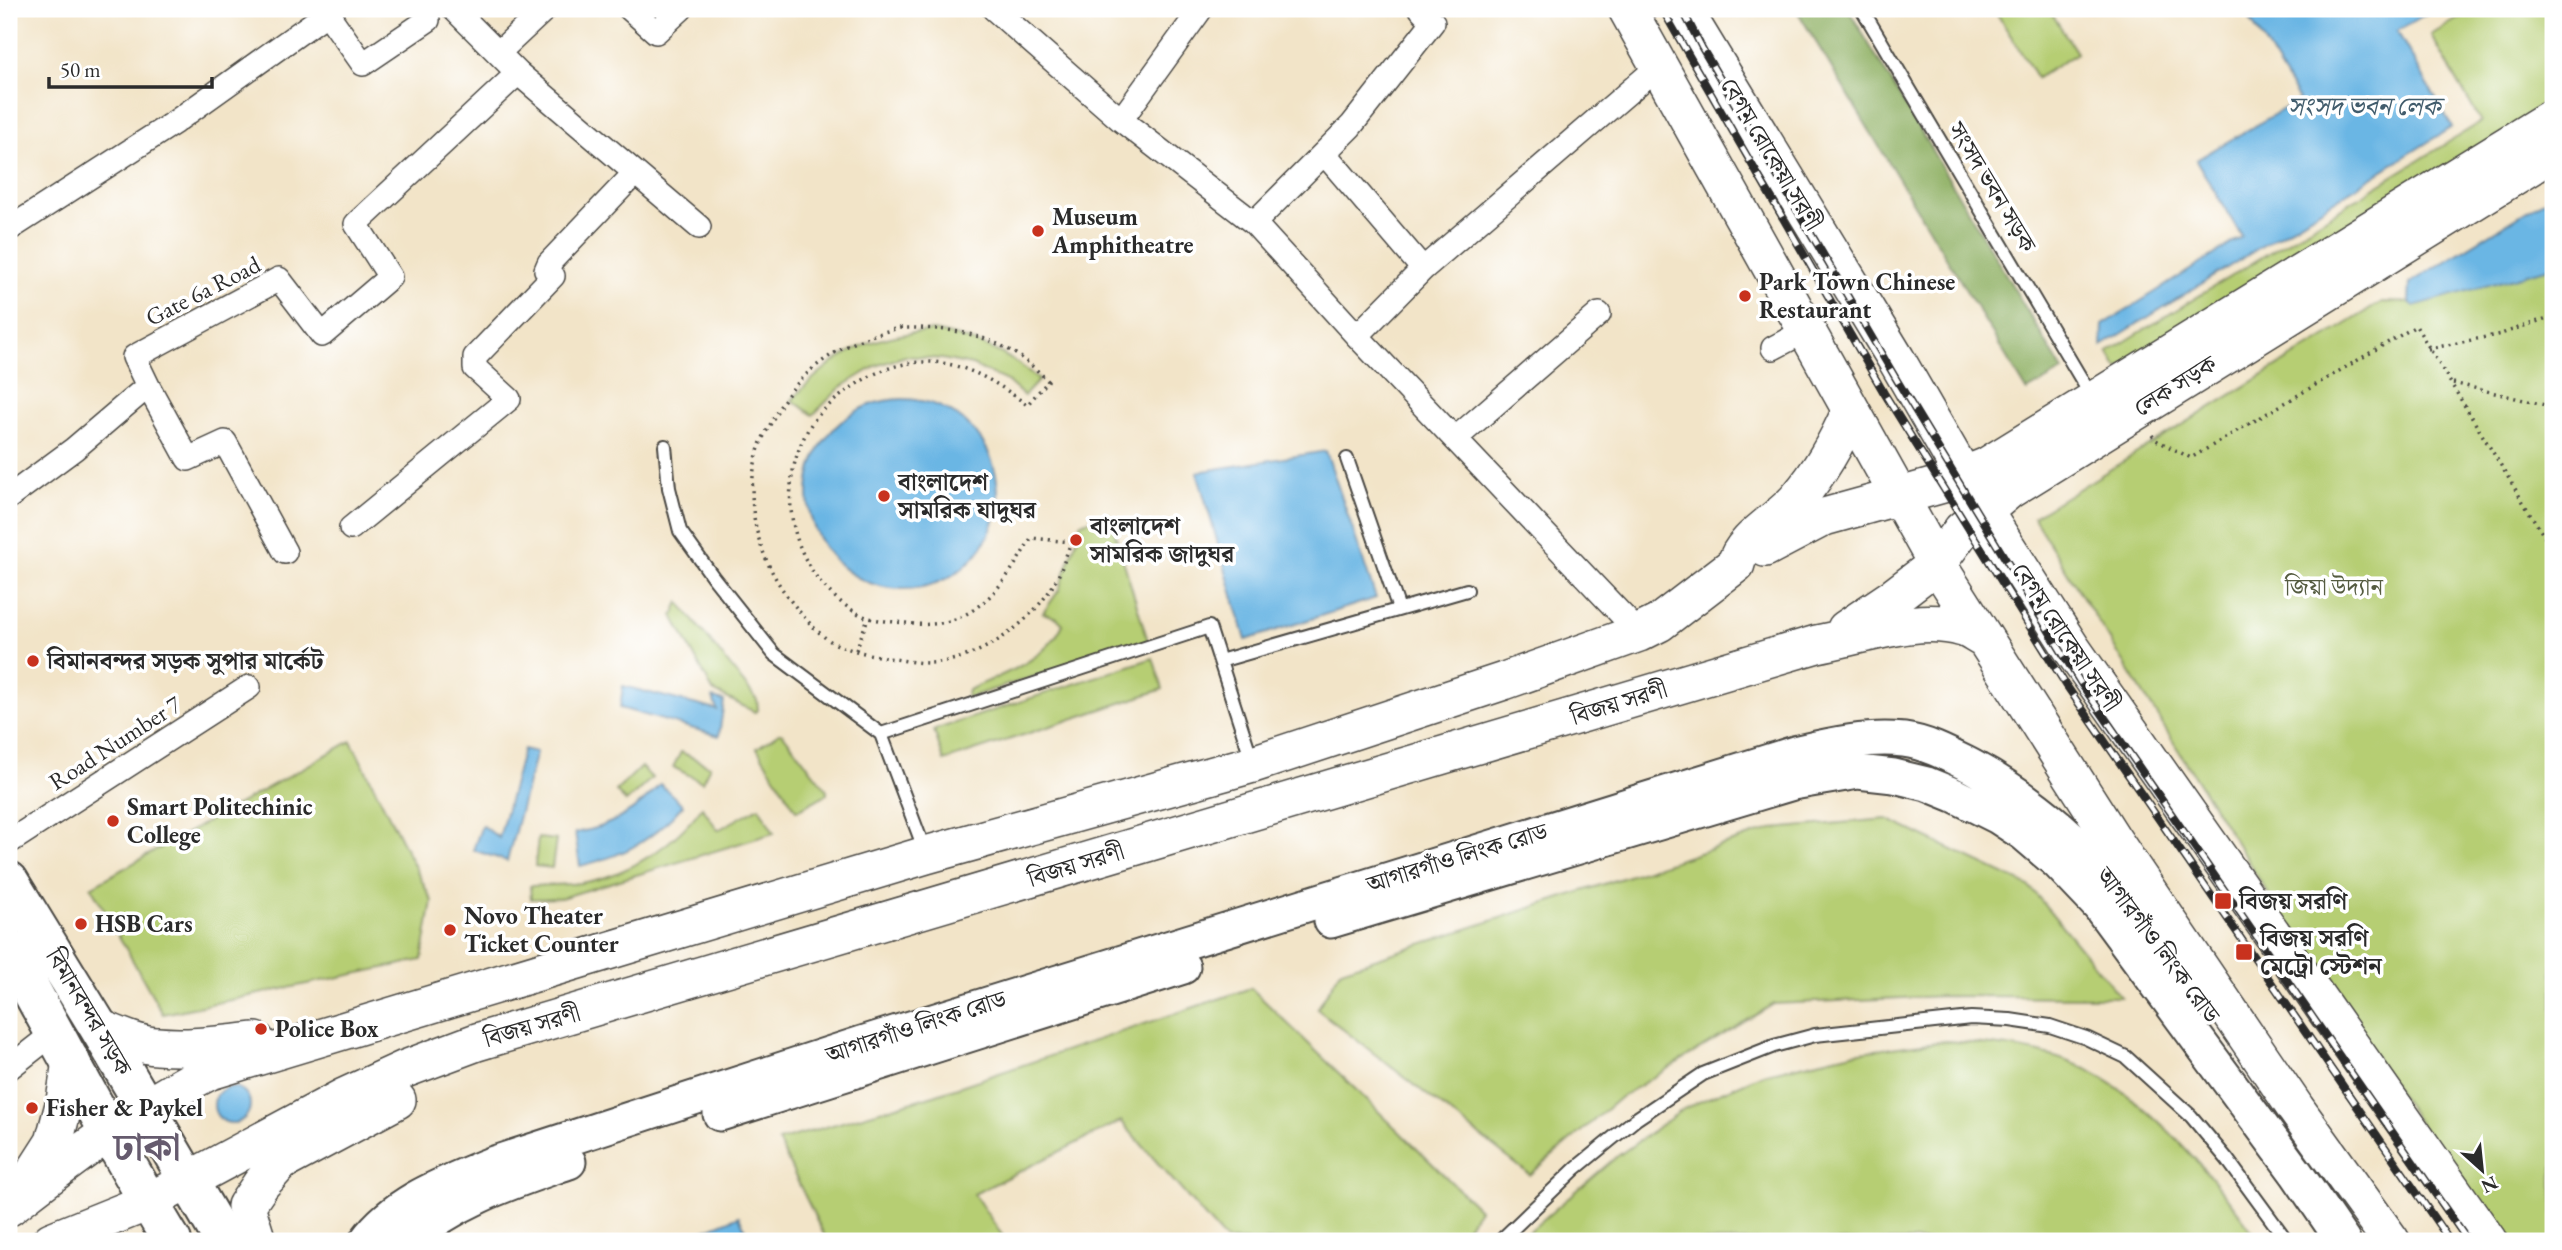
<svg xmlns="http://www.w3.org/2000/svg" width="2562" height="1250" font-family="'EB Garamond','Noto Serif Bengali',serif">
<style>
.green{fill:#b6ce73;stroke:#707c4f;stroke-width:2}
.forest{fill:#90b165;stroke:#5e6e48;stroke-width:2}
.water{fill:#6bb6e4;stroke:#4b7088;stroke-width:2}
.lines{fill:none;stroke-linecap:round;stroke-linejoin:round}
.lane-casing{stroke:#494743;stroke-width:16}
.street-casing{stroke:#494743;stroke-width:26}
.secondary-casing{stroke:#494743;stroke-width:37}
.primary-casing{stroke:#494743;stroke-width:40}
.highway-casing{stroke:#494743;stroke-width:42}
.path{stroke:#494743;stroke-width:3.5;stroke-dasharray:2 5;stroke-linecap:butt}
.lane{stroke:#fff;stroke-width:12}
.street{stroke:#fff;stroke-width:23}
.secondary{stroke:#fff;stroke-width:33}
.primary{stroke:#fff;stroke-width:37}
.highway{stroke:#fff;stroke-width:38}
.rail-casing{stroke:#2b2b2b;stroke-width:8}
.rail{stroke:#fff;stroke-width:5;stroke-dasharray:16;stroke-linecap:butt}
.poi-dot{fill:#c8321e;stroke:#fff;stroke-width:2.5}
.labels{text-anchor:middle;stroke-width:7;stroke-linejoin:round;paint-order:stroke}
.street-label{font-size:24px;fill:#2b2b2b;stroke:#fff}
.poi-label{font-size:24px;font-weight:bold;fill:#2b2b2b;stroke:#fff;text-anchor:start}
.park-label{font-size:24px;fill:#555c41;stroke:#fff}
.water-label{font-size:26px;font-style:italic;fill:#415c6c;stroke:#fff}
.town-label{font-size:38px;font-weight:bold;fill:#665b6e;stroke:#fff}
</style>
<rect width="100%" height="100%" fill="#fff"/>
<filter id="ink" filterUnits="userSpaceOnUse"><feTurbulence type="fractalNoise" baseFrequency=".0143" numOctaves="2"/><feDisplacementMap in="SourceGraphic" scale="14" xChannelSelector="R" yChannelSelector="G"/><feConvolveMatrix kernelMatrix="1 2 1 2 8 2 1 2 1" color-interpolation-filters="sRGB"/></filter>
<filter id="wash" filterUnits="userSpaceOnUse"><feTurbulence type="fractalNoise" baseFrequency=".00686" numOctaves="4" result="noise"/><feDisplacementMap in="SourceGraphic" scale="28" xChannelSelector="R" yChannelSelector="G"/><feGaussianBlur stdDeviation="1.57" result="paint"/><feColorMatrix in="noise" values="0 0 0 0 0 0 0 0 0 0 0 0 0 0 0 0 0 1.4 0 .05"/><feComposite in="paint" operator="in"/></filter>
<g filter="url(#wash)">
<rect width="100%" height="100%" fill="#f2e4c8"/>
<path class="green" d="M1994,9H2049L2077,53L2037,78Z
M2474,9H2553V103L2118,369L2108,352L2481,122L2431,35Z
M2553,264V1241H2498L2305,953L2033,517L2382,302L2423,303Z
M933,331C974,339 1008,352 1039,380L1024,396L1007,381L972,365L942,359L905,356L876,366L840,388L813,415L792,400C834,353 871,335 933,331Z
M1109,514L1148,641L966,698L968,690C1003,674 1046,661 1063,624L1057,618L1043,613L1059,590L1080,530V523Z
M679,602L757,700L758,710L755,712L713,691L673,616Z
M1153,658L1163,689L944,761L934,730Z
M779,733H782L827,790V794L798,810H796L757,748Z
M351,741L432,901L422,960L163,1014L91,887Z
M681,752L710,766L702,782L673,767Z
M641,767L652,778L626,802L616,791Z
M702,807L718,830L759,807L774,833L561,898L531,899L530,886C547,885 563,885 580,883C627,876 675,845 702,807Z
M1887,819L2029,886L2121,997L1945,996L1774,1004L1621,1097L1530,1175L1317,1009L1341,970L1772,829Z
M538,838L556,840L552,868L535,866Z
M1251,988L1479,1209L1457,1241H1226L1121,1121L974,1194L1006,1241H827L778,1141L934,1095Z
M1946,1041C1987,1044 2028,1047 2067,1061C2143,1088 2214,1177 2259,1241H1518L1615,1158L1685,1108L1763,1074L1852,1053Z"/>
<path class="forest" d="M1796,9H1848L2063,371L2027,391Z"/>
<path class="water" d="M2244,9H2434L2397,31L2452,127L2102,346L2103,325L2242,237L2196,160L2299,100Z
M2553,195V267L2414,306L2409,302L2410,283Z
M808 494a95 95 0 1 1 190 0a95 95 0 1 1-190 0Z
M1326,451L1376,598L1246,640L1197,472Z
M623,686L717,710L713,698L724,701L719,736L620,708Z
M523,749L536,752L507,861L473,850L482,825L499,838Z
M660,784L683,805C652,841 626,855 580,866L575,833C610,827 638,811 660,784Z
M214 1105a18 18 0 1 1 36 0a18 18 0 1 1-36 0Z
M739,1216L750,1241H679Z"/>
</g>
<g filter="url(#ink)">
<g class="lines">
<defs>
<path id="lane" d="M1862,9L2086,387
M665,446L669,488L680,531L713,577L774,654L881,734
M1347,459L1399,609
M1220,661L1467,590
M925,851L881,734L1209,627L1252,760
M1500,1241L1576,1168L1636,1119L1703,1074L1774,1046L1815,1035L1971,1018L2010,1020L2050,1026L2086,1038L2126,1057L2191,1116L2227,1159L2287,1241"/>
<path id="street" d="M454,9L518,73L699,227
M630,9L656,32L681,9
M994,9L1121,120L1254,223L1357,336L1639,633
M327,13L363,64L428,20
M498,53L545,9
M1121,120L1201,9
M1324,153L1423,269
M1254,223L1351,126L1433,22L1421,9
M9,229L175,122L333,9
M1357,336L1423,269L1660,65
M1773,348L1805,331
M148,386L188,459L225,442L285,552
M1455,439L1599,314
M9,497L74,449L148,386L134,357L279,279L322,335L390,277L356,224L518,73
M351,528L509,399L475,368V357L553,276L546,270L549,263L635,173
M9,842L249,687
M9,1068L55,1032"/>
<path id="secondary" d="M1331,921L1793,783L1858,772L1894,776L1927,784L1954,795L1998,817L2024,834L2058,863L2099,906L2297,1174L2343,1241
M720,1114L1183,967
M366,1241C396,1200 446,1183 491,1164L862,1043L1798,752C1832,744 1869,736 1904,740C1928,743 1951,756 1973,767C2034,800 2091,850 2134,905C2156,933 2175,963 2195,992
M409,1241C455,1200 512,1182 569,1162"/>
<path id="primary" d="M1627,9L1937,564L2113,840L2296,1109L2391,1241
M1683,9L1896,359L1983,510L2072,649L2488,1241
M1765,548L1824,517L1943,484L1987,466L2553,117
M1846,629L1895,596L1937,564L1962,530L2009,490L2553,152
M99,1028C118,1035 137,1045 157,1046C190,1049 224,1044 256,1041
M27,1184L54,1142L65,1101L71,1061
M9,1207C73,1158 137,1108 210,1071L926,855L1253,764L1504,681L1639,633L1659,623L1736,564C1741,539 1781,519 1798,498C1821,471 1837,443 1851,410
M51,1241L148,1202L344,1097L405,1069L477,1042L1817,644C1862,636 1919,614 1963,628C1970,630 1976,635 1982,638
M257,1241L246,1206L261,1184L281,1162L397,1100"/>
<path id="highway" d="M9,881L99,1028L224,1241
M9,950C63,1047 114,1146 172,1241"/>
</defs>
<use href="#lane" class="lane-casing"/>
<use href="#street" class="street-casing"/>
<use href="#secondary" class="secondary-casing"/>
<use href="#primary" class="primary-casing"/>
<use href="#highway" class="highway-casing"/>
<path class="path" d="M900,328C960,327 1005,336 1048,381L1027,405C1002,386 974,368 942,363C908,358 875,370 848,390C835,400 818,413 810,426C783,472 784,528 813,572C826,591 847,611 869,618C881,621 894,622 906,623C971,633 1003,588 1031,538L1071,542C1066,555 1062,570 1055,582C1031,624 980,661 930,663C916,663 902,660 888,658C869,654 843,650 827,639C815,630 803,616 794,605C758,561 741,501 760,445C763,436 770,426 774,417C799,368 847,339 900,328Z
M2428,349L2501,334L2553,316
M2453,383L2553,407
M2152,435L2156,440L2191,458L2416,326L2553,551
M856,650L868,618"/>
<use href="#lane" class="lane"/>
<use href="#street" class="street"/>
<use href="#secondary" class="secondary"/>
<use href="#primary" class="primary"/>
<use href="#highway" class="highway"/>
<defs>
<path id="rail" d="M1662,9L1884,393L2066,685L2450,1241
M1682,9L1702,48L1898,382L2080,682L2468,1241"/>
</defs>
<use href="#rail" class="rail-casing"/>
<use href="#rail" class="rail"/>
</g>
</g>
<g class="poi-dot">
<circle cx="1038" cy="231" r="7"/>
<circle cx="1745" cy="296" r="7"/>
<circle cx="884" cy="496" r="7"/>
<circle cx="1076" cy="540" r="7"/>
<circle cx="33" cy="661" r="7"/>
<circle cx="113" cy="821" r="7"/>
<rect x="2214" y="892" width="18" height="18" rx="3.5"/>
<circle cx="81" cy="924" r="7"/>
<circle cx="450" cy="930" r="7"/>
<rect x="2235" y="943" width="18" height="18" rx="3.5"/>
<circle cx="261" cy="1029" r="7"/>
<circle cx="32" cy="1108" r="7"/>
</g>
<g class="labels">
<g class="street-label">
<text transform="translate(1771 154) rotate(59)" y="8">বেগম রোকেয়া সরণী</text>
<text transform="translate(1992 187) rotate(59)" y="8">সংসদ ভবন সড়ক</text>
<text transform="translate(203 291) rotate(-27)" y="8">Gate 6a Road</text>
<text transform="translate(2175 386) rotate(-32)" y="8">লেক সড়ক</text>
<text transform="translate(2066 637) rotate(56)" y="8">বেগম রোকেয়া সরণী</text>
<text transform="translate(1619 703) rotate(-17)" y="8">বিজয় সরণী</text>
<text transform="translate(115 743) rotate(-33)" y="8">Road Number 7</text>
<text transform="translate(1457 858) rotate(-17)" y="8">আগারগাঁও লিংক রোড</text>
<text transform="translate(1076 865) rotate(-17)" y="8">বিজয় সরণী</text>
<text transform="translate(2158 945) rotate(53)" y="8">আগারগাঁও লিংক রোড</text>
<text transform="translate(89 1012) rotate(59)" y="8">বিমানবন্দর সড়ক</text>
<text transform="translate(532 1026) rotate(-16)" y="8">বিজয় সরণী</text>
<text transform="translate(916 1027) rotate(-18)" y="8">আগারগাঁও লিংক রোড</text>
</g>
<g class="poi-label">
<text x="1052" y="225">Museum<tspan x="1052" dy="28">Amphitheatre</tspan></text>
<text x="1759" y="290">Park Town Chinese<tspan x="1759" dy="28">Restaurant</tspan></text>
<text x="898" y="490">বাংলাদেশ<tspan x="898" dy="28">সামরিক যাদুঘর</tspan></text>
<text x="1090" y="534">বাংলাদেশ<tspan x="1090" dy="28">সামরিক জাদুঘর</tspan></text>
<text x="47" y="669">বিমানবন্দর সড়ক সুপার মার্কেট</text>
<text x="127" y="815">Smart Politechinic<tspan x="127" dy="28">College</tspan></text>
<text x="2239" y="909">বিজয় সরণি</text>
<text x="464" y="924">Novo Theater<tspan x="464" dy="28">Ticket Counter</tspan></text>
<text x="95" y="932">HSB Cars</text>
<text x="2260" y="946">বিজয় সরণি<tspan x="2260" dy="28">মেট্রো স্টেশন</tspan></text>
<text x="275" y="1037">Police Box</text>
<text x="46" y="1116">Fisher &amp; Paykel</text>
</g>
<g class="park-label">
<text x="2334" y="595">জিয়া উদ্যান</text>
</g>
<g class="water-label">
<text x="2364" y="115">সংসদ ভবন লেক</text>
</g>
<g class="town-label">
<text x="147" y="1160">ঢাকা</text>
</g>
</g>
<rect width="2562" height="1250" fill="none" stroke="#fff" stroke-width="35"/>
<g transform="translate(2482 1170) rotate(153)" stroke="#ffffff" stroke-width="5" paint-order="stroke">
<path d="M0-5L12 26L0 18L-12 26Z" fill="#2b2b2b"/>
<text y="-10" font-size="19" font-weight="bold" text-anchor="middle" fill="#2b2b2b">N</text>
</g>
<path d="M49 77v10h163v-10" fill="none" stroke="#2b2b2b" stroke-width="3.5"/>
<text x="60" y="77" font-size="21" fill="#2b2b2b" stroke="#ffffff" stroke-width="5" paint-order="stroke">50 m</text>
</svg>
